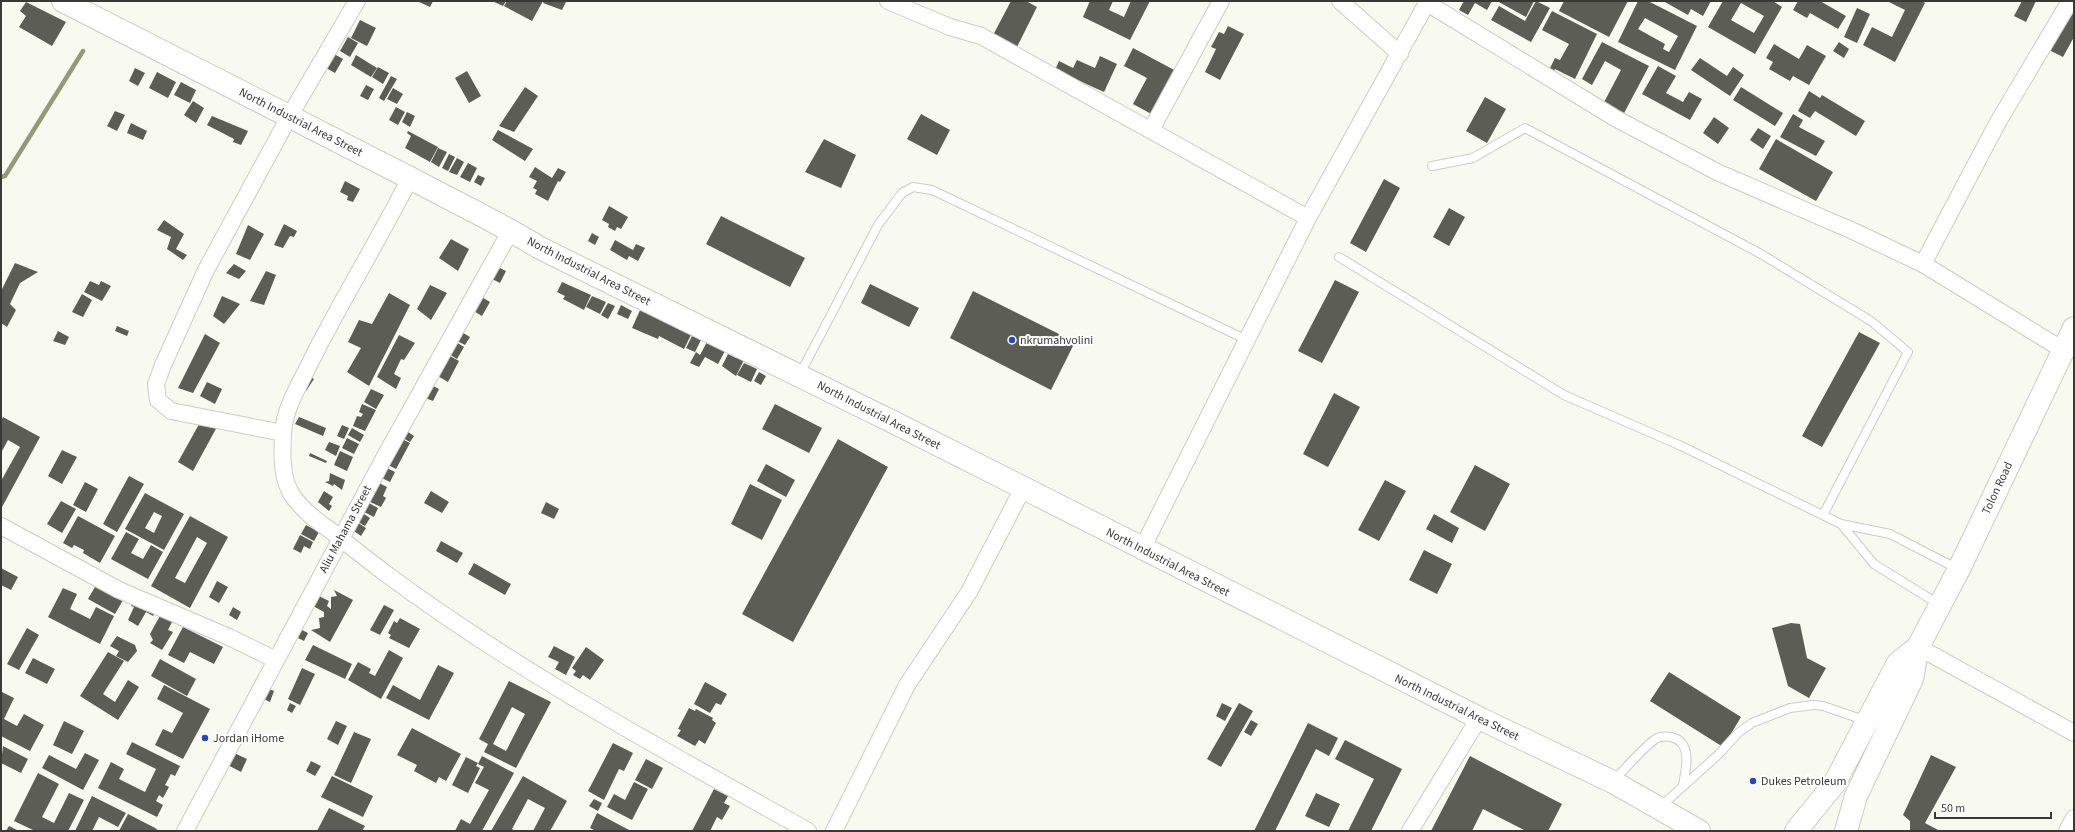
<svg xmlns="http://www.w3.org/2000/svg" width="2075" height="832" font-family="'Source Sans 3',sans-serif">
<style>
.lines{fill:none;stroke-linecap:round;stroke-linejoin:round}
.stream{stroke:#949a78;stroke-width:4.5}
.building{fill:#5c5d55;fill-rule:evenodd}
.lane-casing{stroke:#cbcdc3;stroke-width:10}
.street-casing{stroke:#cbcdc3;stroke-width:18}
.secondary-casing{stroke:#cbcdc3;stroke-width:24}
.lane{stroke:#fff;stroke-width:8}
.street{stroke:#fff;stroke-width:16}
.secondary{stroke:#fff;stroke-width:22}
.poi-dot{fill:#2549b8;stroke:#fff;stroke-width:1.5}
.labels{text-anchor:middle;stroke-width:4;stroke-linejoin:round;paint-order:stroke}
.street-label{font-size:12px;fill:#393a36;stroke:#fff}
.poi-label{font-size:12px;fill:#393a36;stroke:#fff;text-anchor:start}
</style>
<rect width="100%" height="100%" fill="#f8faf0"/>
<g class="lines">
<path class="stream" d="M1,177L5,176L83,51"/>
</g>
<path class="building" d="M417,1H433L430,7Z
M492,1H506L503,6Z
M507,1H543L532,21L504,6Z
M545,1H565L566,2L562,10L543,3Z
M1011,1H1026L1037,7L1015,51L991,39Z
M1090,1H1113L1109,10L1124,17L1131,1H1150L1130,40L1083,17Z
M1464,1H1492L1487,10L1475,3L1468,15L1459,10Z
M1497,1H1534L1526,17Z
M1536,1L1550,8L1531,42L1491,20L1499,6L1525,21Z
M1564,1H1628L1609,37L1559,11Z
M1638,1H1648L1697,26L1675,70L1618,42ZM1645,18L1678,36L1669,52L1663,49L1665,44L1638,29Z
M1663,1H1711L1703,16L1691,9L1688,15Z
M1723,1H1773L1782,7L1755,54L1708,27ZM1741,3L1764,16L1754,33L1731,20Z
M1798,1H1820L1846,16L1838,29L1810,13L1807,18L1793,10Z
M1887,1H1922L1925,3L1895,62L1863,45L1872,27L1892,37L1905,10Z
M2022,1H2036L2026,22L2014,16Z
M26,2L66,22L52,46L19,27L26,16L20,11Z
M1857,8L1870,14L1857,43L1844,37Z
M1552,11L1597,34L1575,79L1555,69L1553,73L1549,70L1555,58L1560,60L1569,44L1542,30Z
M2067,11L2074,15V37L2063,57L2047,49Z
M360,20L376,28L367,46L351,38Z
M1228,26L1244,34L1220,80L1205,72L1216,49L1211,47L1219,32L1224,34Z
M348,37L358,43L350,57L340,51Z
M1602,42L1649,66L1622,117L1602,106L1621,70L1605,61L1592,85L1582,79Z
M1839,42L1849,49L1844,58L1833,51Z
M1774,44L1799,59L1807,45L1826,56L1809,85L1793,76L1790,81L1769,69L1773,62L1766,58Z
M1133,48L1178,72L1155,116L1133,104L1147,78L1124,66Z
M329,51L343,59L335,73L321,65Z
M356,55L377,68L371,77L351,65Z
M1100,56L1117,64L1104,92L1055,70L1059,61L1073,68L1077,60L1095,68Z
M1700,58L1727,76L1733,67L1744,75L1730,96L1691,70Z
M1658,66L1676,76L1666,93L1683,102L1689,92L1702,99L1690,120L1642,94Z
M378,67L389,73L383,84L372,77Z
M135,68L145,73L138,86L129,81Z
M467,71L481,96L469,103L455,78Z
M157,72L176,82L168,98L149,88Z
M391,76L397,79L384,101L379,98Z
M181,82L196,90L190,103L174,95Z
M366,85L374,89L368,100L360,96Z
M525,87L538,96L514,132L499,126Z
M1741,87L1783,113L1775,126L1733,100Z
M393,88L403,94L397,104L387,99Z
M1809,91L1820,98L1822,95L1865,121L1856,136L1815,111L1810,118L1798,111Z
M1485,97L1506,109L1487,143L1466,131Z
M193,101L204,108L196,123L184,115Z
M396,107L405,112L398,125L389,120Z
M115,111L125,115L117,131L107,126Z
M407,112L415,116L410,127L402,122Z
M921,114L950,130L937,155L907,139Z
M1793,114L1803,120L1799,127L1825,141L1816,156L1780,137Z
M212,116L248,131L241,145L233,142L234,139L207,125Z
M1714,117L1729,128L1718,144L1703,133Z
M131,123L147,131L143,140L127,133Z
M1758,128L1771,136L1763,149L1750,140Z
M498,130L533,149L525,161L492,140Z
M408,131L438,147L430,162L405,148L411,136L407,133Z
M824,139L856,155L841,188L805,172Z
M1776,139L1833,172L1816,201L1759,169Z
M438,148L447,152L439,167L431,162Z
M449,154L455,157L448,171L442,168Z
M457,158L464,162L457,175L449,172Z
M468,163L477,168L470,182L460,177Z
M535,167L552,178L558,168L566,172L560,182L558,181L548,201L535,194L537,190L533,188L537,181L529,177Z
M478,175L485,178L481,186L474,182Z
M1384,179L1400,188L1366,252L1350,243Z
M345,181L360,189L353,202L347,200L348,196L340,192Z
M609,206L628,217L621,229L617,227L615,231L608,227L609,224L602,220Z
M1449,208L1465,217L1449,246L1433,237Z
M721,216L805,258L790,287L706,244Z
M164,220L184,234L176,249L187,255L183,260L167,249L171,237L157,230Z
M284,224L297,231L294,237L290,236L283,248L274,245Z
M248,225L264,234L250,260L236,254Z
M592,233L599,237L595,245L588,241Z
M451,239L469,249L458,271L439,258Z
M615,240L633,250L636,244L645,248L638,261L629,256L627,260L610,250Z
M15,263L38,272L20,283L10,304L16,310L7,327L1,323V291Z
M234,264L246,271L239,279L226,273Z
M496,266L506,271L500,283L490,278Z
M266,271L276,275L264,305L250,301Z
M1335,280L1359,292L1322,363L1298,351Z
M90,281L99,285L101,281L111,286L102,301L84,292Z
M562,282L591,295L584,310L563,299L565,296L557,292Z
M870,284L919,308L909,327L861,303Z
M430,285L447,293L431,320L417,309Z
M973,291L1075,342L1051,390L950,338Z
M389,293L410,305L369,386L347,372L361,348L348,342L359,320L372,324Z
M82,294L92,300L83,317L72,312Z
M222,296L240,304L224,324L213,316Z
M480,296L490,302L482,316L472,310Z
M592,296L606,302L600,314L586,307Z
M608,303L615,306L608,319L601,315Z
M621,305L632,311L628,319L617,314Z
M641,308L693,331L684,349L659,336L658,339L632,328Z
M117,326L129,331L127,336L115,331Z
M58,331L69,337L65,345L53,341Z
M460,331L470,337L465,345L455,340Z
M694,332L703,336L695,352L686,348Z
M1859,332L1880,343L1822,447L1802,436Z
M205,334L220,343L193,393L178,388Z
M399,335L415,343L404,360L401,359L394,374L401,378L396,389L377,377Z
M708,340L726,349L718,364L705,357L699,367L690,363L696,352L700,355Z
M456,342L464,347L457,359L449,354Z
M728,354L736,358L738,355L745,358L736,376L722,366Z
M448,355L459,361L448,382L436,375Z
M744,363L757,369L751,382L737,375Z
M759,372L766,376L761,385L754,381Z
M307,375L314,379L306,391L300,387Z
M207,382L222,389L215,404L200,396Z
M429,384L439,389L433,401L423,397Z
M371,389L384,395L376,409L364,402Z
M1334,393L1360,407L1328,467L1303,454Z
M362,404L376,410L365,431L353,426L357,416L361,417L363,414L359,412Z
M775,404L822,428L809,453L762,429Z
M3,417L40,437L1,509V481L20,447L8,440L1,453V421Z
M203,417L218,425L193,471L178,462Z
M299,417L326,428L323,436L295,424Z
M342,425L349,428L344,439L337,436Z
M352,428L364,435L360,442L348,435Z
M405,430L414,436L410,442L401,437Z
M398,437L410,443L396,469L384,463Z
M347,438L359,444L354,454L342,448Z
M838,439L888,467L793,642L742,614Z
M329,442L340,446L336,456L325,450Z
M62,450L77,457L62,484L48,476Z
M340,451L353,457L347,471L334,465Z
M310,453L327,461L326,463L309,456Z
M766,464L795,480L786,497L757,481Z
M381,465L395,472L390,482L376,475Z
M1475,465L1510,484L1485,531L1450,512Z
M330,473L345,480L342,490L334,484L333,486L325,482L329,481Z
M129,476L144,484L117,532L103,524Z
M1385,480L1406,491L1379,541L1358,530Z
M375,481L387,487L383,496L386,498L381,507L368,501Z
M85,482L98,489L86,512L73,505Z
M750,484L782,500L762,540L731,524Z
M324,491L333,497L329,504L332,506L329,511L318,502Z
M431,491L449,502L442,513L424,503Z
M145,493L184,514L164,550L125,529ZM154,512L162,516L154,533L145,528Z
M61,501L76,509L62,533L47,524Z
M365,501L378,508L374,517L360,510Z
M546,502L559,509L554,519L541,513Z
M358,510L370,518L365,526L353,519Z
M1434,514L1459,528L1452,543L1426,529Z
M78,516L115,536L100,563L83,553L84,550L74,545L72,548L63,543Z
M190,516L228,537L190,608L151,586ZM197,537L207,543L185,583L175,578Z
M355,521L366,528L361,536L351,529Z
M306,525L319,532L314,541L301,534Z
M126,532L139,539L131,553L143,559L151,545L163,552L148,579L111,559Z
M300,535L313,542L310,549L304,546L301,553L293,549Z
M441,541L463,553L457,563L436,551Z
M1424,550L1452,564L1437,594L1409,580Z
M474,563L511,584L505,595L468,574Z
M1,568L18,577L11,590L1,585Z
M99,580L126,595L115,614L88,599Z
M217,581L228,587L219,603L209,597Z
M63,588L77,594L70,609L90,619L96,607L114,616L100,644L48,617Z
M334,590L353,600L330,642L311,630L320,628L319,618L324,617V612L313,606L319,596L329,601L327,606L331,609V597L337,596Z
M136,596L158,608L153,616L146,612L138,626L128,620L134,607L131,606Z
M384,605L394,610L380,635L370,630Z
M233,607L241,612L237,620L229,615Z
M162,612L174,618L168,630L173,632L162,650L150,643L153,640L150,634Z
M400,618L420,629L409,648L389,638L391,635L388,633L394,621L397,623Z
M1791,623L1800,624L1807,658L1826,668L1809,698L1788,686L1772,628Z
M183,627L223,647L214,664L190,652L184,663L168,655Z
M296,627L308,633L304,641L292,635Z
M27,628L39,635L19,670L7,664Z
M117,636L135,645L137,651L128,662L116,656L119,651L110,646Z
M313,645L352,664L345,679L305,660Z
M554,646L575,657L566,675L555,669L559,662L548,657Z
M586,647L604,660L590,680L583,675L580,679L573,675L576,671L572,668Z
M389,650L403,658L381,699L348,680L358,662L371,669L369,673L375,676Z
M108,652L124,661L103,694L115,702L128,680L139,687L118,720L80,696Z
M33,658L55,669L47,684L25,673Z
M160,659L196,679L187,696L151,676Z
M438,665L454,673L429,720L386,698L393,685L420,700Z
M302,668L315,674L300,705L288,699Z
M1669,672L1741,717L1723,747L1650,701Z
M509,681L551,702L516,768L484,752L488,744L479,739ZM512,707L525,714L506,751L493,744Z
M705,682L727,694L721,705L716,703L710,713L694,704Z
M164,685L210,709L183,759L155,745L163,729L172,733L183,713L157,699Z
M262,686L274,691L270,702L258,696Z
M2,692L14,698L4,719L17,726L24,714L44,725L30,751L1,736Z
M290,703L296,706L292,713L287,710Z
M1222,703L1232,708L1225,721L1216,716Z
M1239,703L1253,711L1221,767L1207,759Z
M689,708L695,711L696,709L713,718L712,720L716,723L705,744L699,740L695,746L677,736L681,730L678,729Z
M1251,720L1258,724L1251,736L1244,732Z
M64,721L84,731L72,754L53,745Z
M336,721L347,726L338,745L327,739Z
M1308,723L1338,738L1329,756L1316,749L1275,831H1254Z
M412,728L461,754L446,781L439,777L436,783L414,771L417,765L397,755Z
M354,732L371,739L351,783L334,775Z
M1345,740L1402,769L1371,831H1348L1374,779L1335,759Z
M132,742L180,766L175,776L171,774L165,785L169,787L163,798L159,795L156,801L163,805L157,817L98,788L111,762L124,769L119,779L145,792L156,769L126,754Z
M613,743L633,753L624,771L619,769L604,800L588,791Z
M3,746L28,759L21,773L1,763Z
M230,751L247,759L241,772L224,763Z
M85,753L99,760L83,790L42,768L49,755L76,769Z
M1931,755L1956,767L1925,823L1940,831H1910V821L1903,815Z
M482,756L514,773L482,831H455L461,819L470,824L489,790L475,783L484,767L478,764Z
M1470,756L1562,804L1548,831H1526L1483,809L1472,831H1431Z
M466,757L478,763L476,766L480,768L468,793L452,785Z
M646,759L663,768L652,789L635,780Z
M311,761L321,766L315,776L306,771Z
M38,773L59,784L42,817L54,823L69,793L84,800L68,831H35L14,821Z
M332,776L373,796L363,817L321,797Z
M523,776L567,801L550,831H533L545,808L528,799L512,829L515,831H491Z
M634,782L648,789L632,820L607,807L614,794L625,800Z
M714,789L728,796L724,803L730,806L722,820L717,817L710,831H692Z
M1316,793L1340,804L1329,827L1305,816Z
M92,796L126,813L118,827L99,817L92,831H75Z
M594,799L602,803L598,811L589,806Z
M329,808L365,826L362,831H317Z
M597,813L631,831H596L590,828Z
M128,814L157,829L156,831H119Z
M9,826L19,831H6Z"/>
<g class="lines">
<defs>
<path id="lane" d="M1432,166L1473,158L1525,128L1761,254L1871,321L1908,352L1823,515
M1339,257L1564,395L1679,445L1841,524L1890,534L1958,569
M800,374L878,225L902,193L913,187L932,190L1247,340
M1841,524L1874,564L1940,605
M1614,780C1627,767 1639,752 1654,740C1659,736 1664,736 1671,737C1693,742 1686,769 1683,785
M1659,808L1719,754L1738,733L1752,723L1790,708L1814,705L1823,706L1867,721"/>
<path id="street" d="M888,1L950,27L981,36L1308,218
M1340,1L1400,54
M1427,3L1615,118L1717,172L1853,231L1923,264L2063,350
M1151,130L1221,1
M410,178C379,240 342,299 311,361C300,384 284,408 283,434C282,453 281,478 292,495C304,513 322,524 339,537C354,549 369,561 385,573C518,672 664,750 808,831
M1923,264L1998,122L2070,1
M283,433L171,411L158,400L156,384L163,365L206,270L289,117L357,1
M1,526L119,590L229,637L276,660
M1142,549L1308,218L1428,1
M1918,647L2074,733
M185,831L384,458L511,230
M834,831L907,685L969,592L1023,488
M1410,831L1479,718
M2067,831L2074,818"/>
<path id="secondary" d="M63,1L410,178C453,201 498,222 540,248L893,422L1479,718L1613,782L1699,831
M1796,831L1834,784L1898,663L1918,647
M1846,831L1856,796L1912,679L1918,647L1959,569L2074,328"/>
</defs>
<use href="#lane" class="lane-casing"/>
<use href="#street" class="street-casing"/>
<use href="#secondary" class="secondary-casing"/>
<use href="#lane" class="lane"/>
<use href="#street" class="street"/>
<use href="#secondary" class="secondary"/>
</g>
<g class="poi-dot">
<circle cx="1012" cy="340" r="4"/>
<circle cx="205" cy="738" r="4"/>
<circle cx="1753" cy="781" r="4"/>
</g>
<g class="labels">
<g class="street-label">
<text transform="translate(301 122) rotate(27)" y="4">North Industrial Area Street</text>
<text transform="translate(589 271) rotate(27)" y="4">North Industrial Area Street</text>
<text transform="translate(879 415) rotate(27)" y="4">North Industrial Area Street</text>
<text transform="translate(1997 488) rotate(-65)" y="4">Tolon Road</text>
<text transform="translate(345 529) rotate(-62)" y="4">Aliu Mahama Street</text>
<text transform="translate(1168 562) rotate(27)" y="4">North Industrial Area Street</text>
<text transform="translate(1457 707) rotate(26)" y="4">North Industrial Area Street</text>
</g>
<g class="poi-label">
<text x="1020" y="344">nkrumahvolini</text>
<text x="213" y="742">Jordan iHome</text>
<text x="1761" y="785">Dukes Petroleum</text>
</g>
</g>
<rect width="2075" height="832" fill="none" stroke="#393a36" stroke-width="4"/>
<path d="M1935 812v6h116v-6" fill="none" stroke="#393a36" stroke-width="2"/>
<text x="1941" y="812" font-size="12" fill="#393a36" stroke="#ffffff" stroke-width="3" paint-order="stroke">50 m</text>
</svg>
